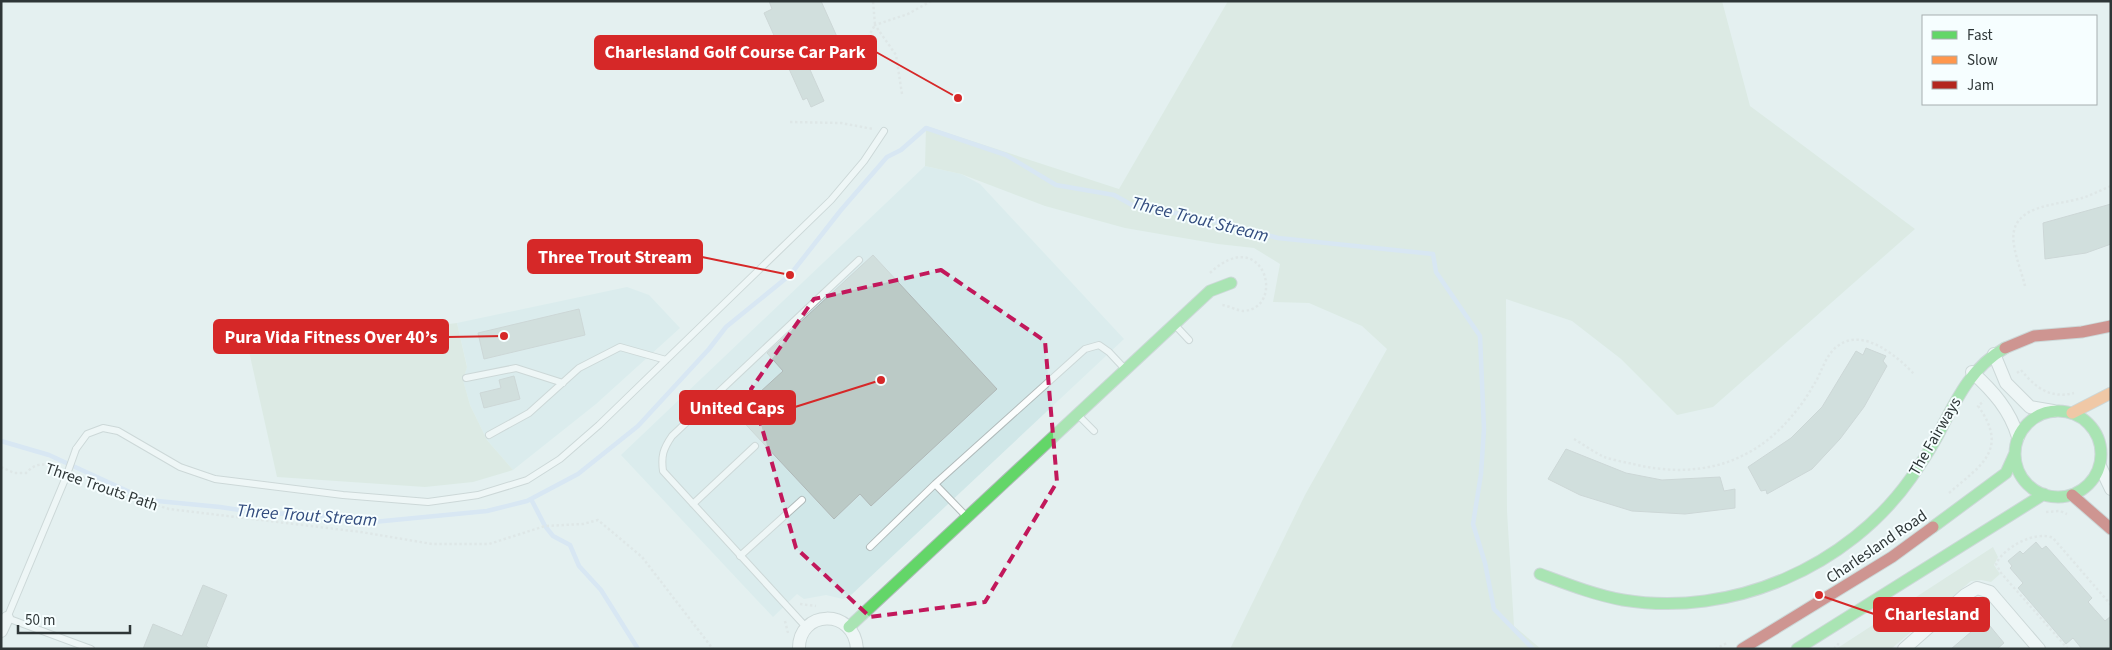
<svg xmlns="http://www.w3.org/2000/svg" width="2112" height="650" font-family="'Source Sans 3',sans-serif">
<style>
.built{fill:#d0e7e8}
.green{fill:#d2e3d5}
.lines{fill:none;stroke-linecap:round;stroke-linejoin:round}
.stream{stroke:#c9dbf6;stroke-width:4.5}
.building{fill:#bbcac6;stroke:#b0b8b7}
.lane-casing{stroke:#b0baba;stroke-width:8}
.street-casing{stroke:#b0baba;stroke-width:14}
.fast-casing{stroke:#b0baba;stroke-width:13}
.slow-casing{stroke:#b0baba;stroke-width:13}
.jam-casing{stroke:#b0baba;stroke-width:13}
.path{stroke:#d8dcdc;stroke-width:2.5;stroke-dasharray:2.5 2.5;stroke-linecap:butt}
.lane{stroke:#fbfdfd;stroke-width:6}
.street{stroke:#fbfdfd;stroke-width:12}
.fast{stroke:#63d668;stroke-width:11}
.slow{stroke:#ff974d;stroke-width:11}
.jam{stroke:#b3261e;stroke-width:11}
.lane-bridge-casing{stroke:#b0baba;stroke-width:8;stroke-linecap:butt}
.lane-bridge{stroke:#fbfdfd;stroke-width:6}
.marked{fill:none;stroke:#c2185b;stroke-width:4;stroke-dasharray:10 6;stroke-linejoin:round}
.labels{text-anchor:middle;stroke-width:4;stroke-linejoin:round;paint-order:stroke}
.street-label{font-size:16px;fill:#2e3637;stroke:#f6feff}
.water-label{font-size:18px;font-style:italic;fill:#324c7e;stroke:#f6feff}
.leader{fill:none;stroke:#d62828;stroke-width:2}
.callout-dot{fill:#d62828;stroke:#f6feff;stroke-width:2}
.callout{fill:#d62828;stroke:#d62828;stroke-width:2}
.callout-label{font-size:18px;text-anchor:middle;font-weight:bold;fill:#fff}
</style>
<rect width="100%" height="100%" fill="#e4f0f0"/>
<path class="built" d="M925,166L961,174L980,184L1124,339L850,596L843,599L826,595L804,599L797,594L773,617L621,455Z
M627,287L649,295L680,328L596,404L513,470L487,440L470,405L463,380L467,366L457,323Z"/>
<path class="green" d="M1228,1H1722L1750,106L1915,229L1713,407L1677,415L1621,359L1572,321L1506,299L1507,511L1514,626L1541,649H1230L1305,495L1387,349L1362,326L1309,303L1273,302L1280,264L1254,248L1218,244L1125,228L1045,206L961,174L925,166L926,126L1119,189Z
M457,323L467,367L463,380L470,405L487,440L513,470L473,482L425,487L277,477L248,347Z
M1993,547L1998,557L1994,565L2000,574L1991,582L1981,580L1971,581L1891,649H1836Z"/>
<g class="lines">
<path class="stream" d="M1,441L49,455L147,500L220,507L266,514L307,513L363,523L487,511L527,501L578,474L638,426L709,349L726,327L790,275L841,210L887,157L901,150L926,128L1006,155L1056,185L1114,195L1132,205L1202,218L1278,238L1433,254L1436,272L1480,336L1484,429L1481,474L1473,524L1485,563L1494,609L1533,649
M531,499L545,526L553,536L570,545L579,566L601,590L638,649"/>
</g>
<path class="building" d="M769,1H821L838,39L803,54L824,101L811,107L807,98L803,100L764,13L772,9Z
M2111,204V244L2086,253L2045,259L2043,223Z
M873,255L997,389L871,506L860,494L834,519L736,414L783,371L767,353Z
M579,309L585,335L484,359L478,333Z
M1866,348L1886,356L1883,361L1887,366L1864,407L1840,439L1812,469L1767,494L1766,490L1761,491L1748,467L1791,438L1822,407L1856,351L1863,355Z
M514,376L520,399L484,408L480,393L501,388L499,380Z
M1566,449L1626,473L1662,480L1720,477L1724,491L1735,489V508L1685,514L1632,511L1580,495L1548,479Z
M2036,542L2042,549L2046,546L2092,598L2088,602L2105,621L2111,616V649H2082L2073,638L2066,644L2018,588L2023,583L2010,568L2012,566L2008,561L2020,551L2023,554Z
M203,585L227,595L206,646L211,649H143L153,624L182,636Z
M1985,620L2004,643L1997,649H1951Z"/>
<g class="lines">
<defs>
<path id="lane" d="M1175,325L1189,340
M466,378L516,368L563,383
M1079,416L1094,431
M489,435L529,413L579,368L620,347L666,360
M76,449L87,434L103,428L118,431L180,467L215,479L343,495L428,502L478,495L527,480L560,459L599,425L831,200L864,161L884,131
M66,477L7,618L91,649
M935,484L965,515
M693,504L755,446
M870,547L935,484L1085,349L1099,345L1109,352L1124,368
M740,556L802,500
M806,627L663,471C661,456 663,449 672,436L859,260"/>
<path id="street" d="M1994,354L2006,383L2030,407L2053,411
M1972,372C1993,391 2010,410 2018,437
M2100,466L2111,489
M1,631L7,618
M799,649C798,610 854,607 857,649
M1904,649L1965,595L1977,588L1990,592L2039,649"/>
<path id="fast" d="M2015 454a43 43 0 1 1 86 0a43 43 0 1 1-86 0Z
M1933,527L2006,473L2015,453
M1540,574C1567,584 1595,595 1623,600C1732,618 1848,567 1911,478C1922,462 1933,446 1941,429C1958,396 1972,367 2005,348
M849,627L1210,291L1231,283
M1797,649L2044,494"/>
<path id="slow" d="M2072,413L2111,393"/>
<path id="jam" d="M2005,348L2034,336L2082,332L2111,326
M2072,495L2111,529
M1742,649L1892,557L1933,527"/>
</defs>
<use href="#lane" class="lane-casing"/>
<use href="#street" class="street-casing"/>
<use href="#fast" class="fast-casing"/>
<use href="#slow" class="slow-casing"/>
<use href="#jam" class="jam-casing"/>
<path class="path" d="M863,46L875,25L873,1
M902,94L896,55L875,25L908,14L931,1
M790,122L841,123L873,129
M1210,273C1263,223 1287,307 1244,311C1238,311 1229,306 1222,305
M2025,286C2022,273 2016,259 2014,245C2007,204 2056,206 2082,198C2092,195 2101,190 2111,186
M2017,373L2021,370C2036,388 2050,399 2074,393
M1574,439C1584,445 1594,452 1604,457C1613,460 1624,462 1633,464C1694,479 1750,466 1791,417C1799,408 1807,397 1813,386C1822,373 1825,354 1839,345C1864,328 1897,356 1914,374
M1,467L14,473H26C37,462 44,463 59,468
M78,475L121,494L169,509L361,532L432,544H489L545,526L583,524L598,520L642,557L713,649
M1949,493C1980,466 2010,450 1978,406L1984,401
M2046,512L2060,511L2067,514
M800,604L816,606
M785,621L788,633
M1715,649L1727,643
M1834,649L1839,643
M2068,649L2001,573L1996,564C2003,548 2035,530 2053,538L2111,605"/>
<use href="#lane" class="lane"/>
<use href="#street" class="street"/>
<use href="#fast" class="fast"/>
<use href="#slow" class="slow"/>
<use href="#jam" class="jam"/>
<defs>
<path id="lane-bridge" d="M66,477L76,449"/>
</defs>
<use href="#lane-bridge" class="lane-bridge-casing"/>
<use href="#lane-bridge" class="lane-bridge"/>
</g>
<path d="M0 0H2112V650H0ZM941,270L1045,341L1057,482L985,602L870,617L796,548L751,389L814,299Z" fill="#e4f0f0" fill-opacity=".55" fill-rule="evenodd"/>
<path class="marked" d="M941,270L1045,341L1057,482L985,602L870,617L796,548L751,389L814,299Z"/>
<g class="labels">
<g class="street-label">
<text transform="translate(1934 436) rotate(-60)" y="6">The Fairways</text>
<text transform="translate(102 486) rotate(19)" y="6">Three Trouts Path</text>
<text transform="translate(1876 546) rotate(-34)" y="6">Charlesland Road</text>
</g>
<g class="water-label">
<text transform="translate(1200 219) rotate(14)" y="6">Three Trout Stream</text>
<text transform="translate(307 515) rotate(4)" y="6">Three Trout Stream</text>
</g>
</g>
<path class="leader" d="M958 98L876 52M790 275L702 257M504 336L448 337M881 380L795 407M1819 595L1874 614"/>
<g class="callout-dot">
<circle cx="958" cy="98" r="5"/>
<circle cx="790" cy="275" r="5"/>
<circle cx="504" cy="336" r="5"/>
<circle cx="881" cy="380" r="5"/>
<circle cx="1819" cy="595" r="5"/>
</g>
<g class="callout">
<rect x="595" y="36" width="281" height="33" rx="5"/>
<rect x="528" y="240" width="174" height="33" rx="5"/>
<rect x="214" y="320" width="234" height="33" rx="5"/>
<rect x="680" y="391" width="115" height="33" rx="5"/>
<rect x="1874" y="598" width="115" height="33" rx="5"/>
</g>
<g class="callout-label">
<text x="735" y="58">Charlesland Golf Course Car Park</text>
<text x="615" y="263">Three Trout Stream</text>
<text x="331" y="343">Pura Vida Fitness Over 40’s</text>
<text x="737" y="414">United Caps</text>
<text x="1932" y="620">Charlesland</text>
</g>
<rect width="2112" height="650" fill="none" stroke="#2e3637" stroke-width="5"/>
<rect x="1922" y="15" width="175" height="90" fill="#f6feff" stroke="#a6aeaf"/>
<rect x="1932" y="31" width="25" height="8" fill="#63d668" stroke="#a6aeaf"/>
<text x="1967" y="40" font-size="15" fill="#2e3637">Fast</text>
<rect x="1932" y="56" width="25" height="8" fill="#ff974d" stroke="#a6aeaf"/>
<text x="1967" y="65" font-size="15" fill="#2e3637">Slow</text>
<rect x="1932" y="81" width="25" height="8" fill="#b3261e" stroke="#a6aeaf"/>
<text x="1967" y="90" font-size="15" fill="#2e3637">Jam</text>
<path d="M18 625v8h112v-8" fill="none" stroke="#2e3637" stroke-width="2.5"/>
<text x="25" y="625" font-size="15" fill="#2e3637" stroke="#f6feff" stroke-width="4" paint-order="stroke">50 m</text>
</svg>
